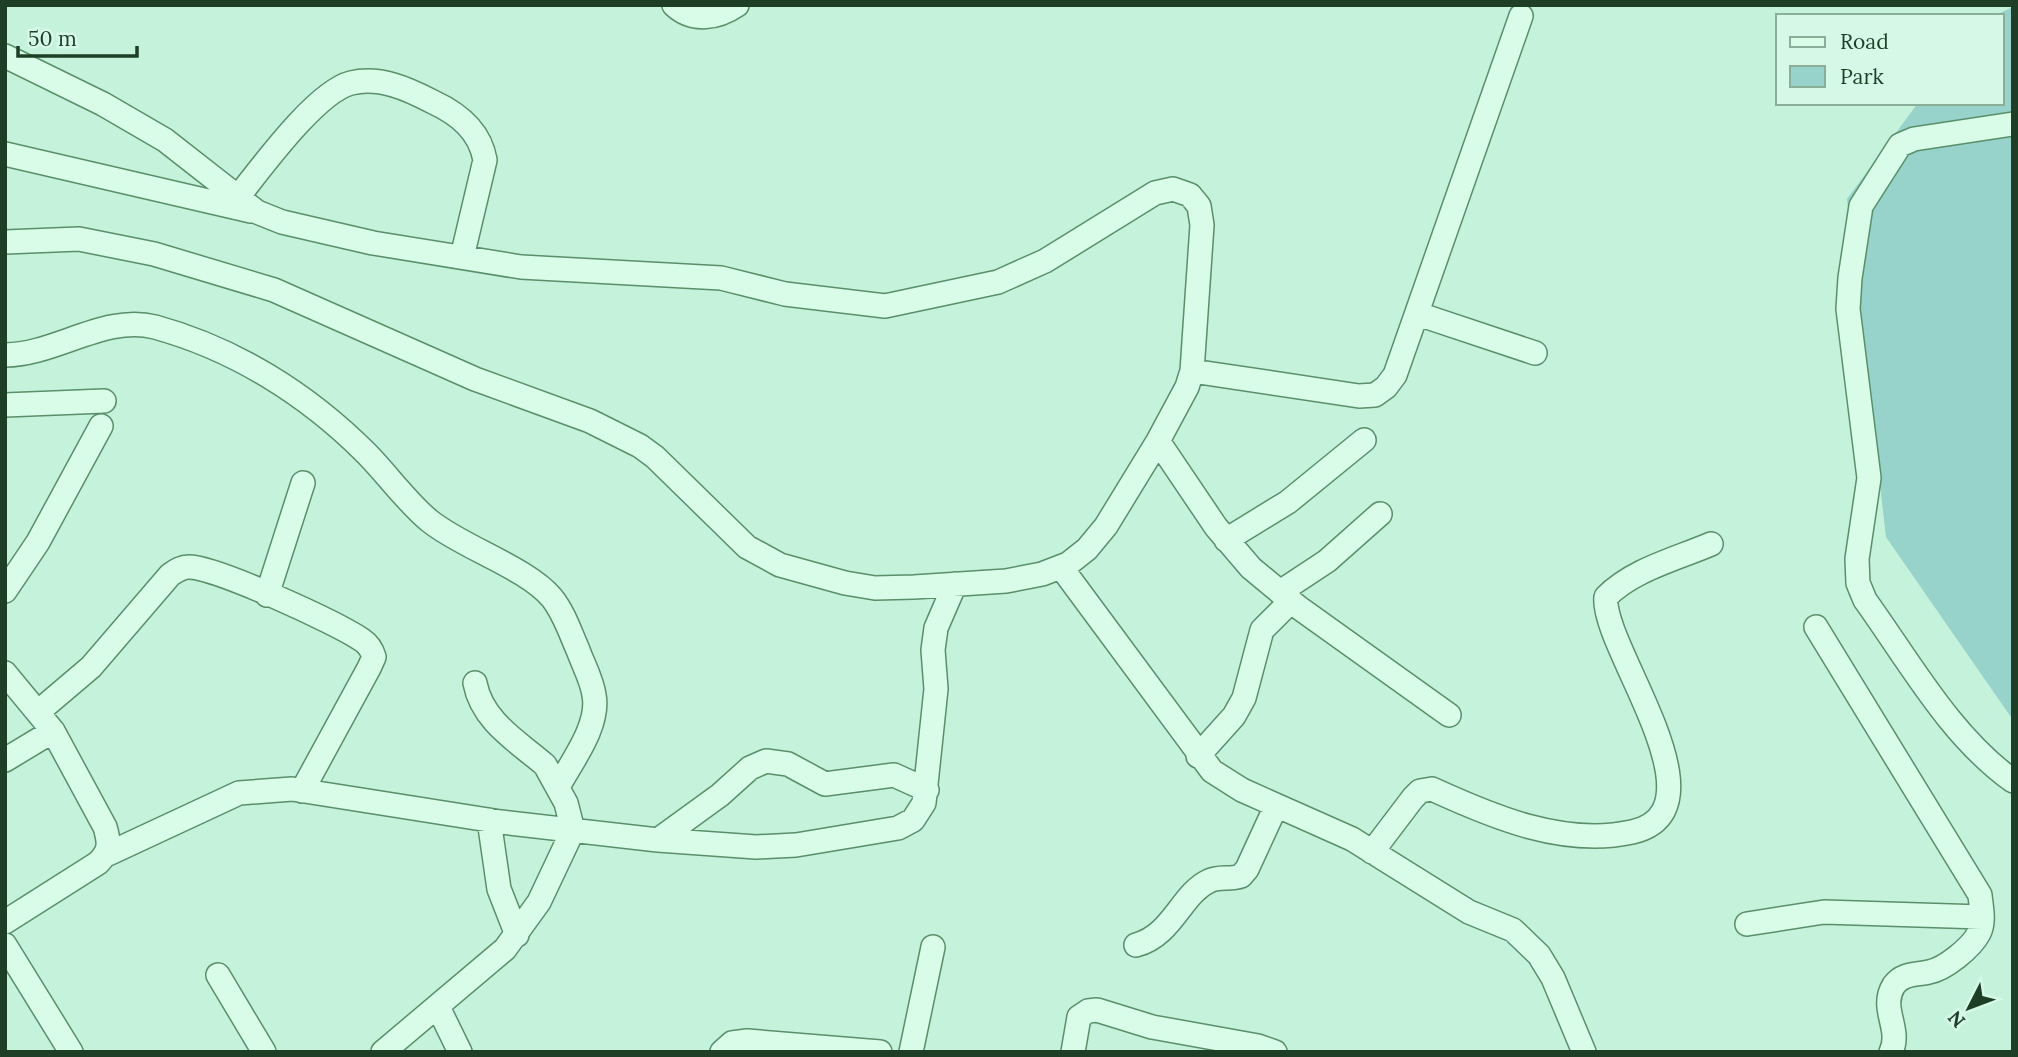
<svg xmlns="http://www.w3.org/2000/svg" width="2018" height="1057" font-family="Lora,serif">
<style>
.green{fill:#97d2cb}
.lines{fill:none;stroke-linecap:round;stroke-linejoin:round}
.minor-casing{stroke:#598f69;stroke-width:26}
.minor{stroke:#d9fce9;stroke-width:23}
</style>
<rect width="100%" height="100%" fill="#c5f2da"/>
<path class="green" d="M2013,7V720L1886,537L1847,199L1918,103H2002V16H1993Z"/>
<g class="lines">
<defs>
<path id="minor" d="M674,5C693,23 718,18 737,5
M5,56L103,104L165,140L257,212L282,222L373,243L521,267L721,278L785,294L885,306L998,282L1045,261L1155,193L1173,189L1190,195L1199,206L1202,225L1192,371L1187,387L1158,441L1106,526L1087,549L1068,564L1042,574L1006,581L914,587L875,588L845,583L780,565L747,547L655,457L640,446L590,421L475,379L274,290L154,254L79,239L5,242
M2013,124L1914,139L1900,145L1861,206L1850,278L1848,309L1869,478L1857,559L1858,583L1865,600C1909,661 1950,736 2013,781
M5,154L251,211
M238,197C261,168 316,92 351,83C380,76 408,89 433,102C459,114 480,131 485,160L462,257
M1418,314L1535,353
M5,355C55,355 105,314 155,327C235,349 307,394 366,453C386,473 410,506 431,522C464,548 527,568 552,598C564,613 570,632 578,650C583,664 592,680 594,695C600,725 572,761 558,787
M1192,371L1359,396L1375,395L1386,387L1395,375L1521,16
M5,405L104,401
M1158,441L1216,527L1251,568L1298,607L1449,715
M1226,540L1288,502L1364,440
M1061,567L1212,771L1242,790L1352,839L1469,912L1513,930L1539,955L1553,978L1584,1052
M5,591L38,542L101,426
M1280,592L1327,561L1380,514
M267,595L303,483
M1816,627L1980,895C1981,907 1985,921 1979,933C1971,948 1945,969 1929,972C1916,975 1903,973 1894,985C1879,1009 1902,1028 1891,1052
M5,673L53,731L105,827C110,844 110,851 98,863L5,922
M38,712L91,667L170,575C176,571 181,567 189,567C216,567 337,623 362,640C368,644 372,650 374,657L369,668L302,791
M1198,756L1234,716L1244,698L1262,630L1291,601
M5,760L53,731
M489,820L499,889L517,935
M658,840L720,795L750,768L766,761L788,764L825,784L894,775L927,790
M1372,852L1413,798L1420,791L1432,789C1493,817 1564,847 1632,832C1730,810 1600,645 1606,597C1632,570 1676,559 1711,544
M108,854L239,793L292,789L501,822L658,840L756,847L796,845L898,828L913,820L924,803L936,689L933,650L936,628L955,584
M1747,924L1824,912L1982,917
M5,945L71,1052
M1136,945C1173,935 1181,894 1209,881C1219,876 1230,880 1241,876L1247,869L1276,806
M218,975L264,1052
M438,1007L460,1052
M383,1052L505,949L539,902L573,830L566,803L545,765C517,741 482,721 475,683
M722,1052L732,1043L747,1041L880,1052
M911,1052L933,947
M1073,1052L1079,1017L1088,1011L1097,1010L1152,1027L1258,1046L1275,1052"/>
</defs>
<use href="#minor" class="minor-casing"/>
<use href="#minor" class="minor"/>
</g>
<rect width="2018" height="1057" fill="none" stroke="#1e3e26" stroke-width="14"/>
<rect x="1776" y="14" width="228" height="91" fill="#d5f9e6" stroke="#8cae99" stroke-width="2"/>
<rect x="1790" y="37" width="35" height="10" fill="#d9fce9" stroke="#8cae99" stroke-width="2"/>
<text x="1840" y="49" font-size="21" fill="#1e3e26">Road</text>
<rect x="1790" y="66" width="35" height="21" fill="#97d2cb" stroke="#8cae99" stroke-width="2"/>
<text x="1840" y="84" font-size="21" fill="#1e3e26">Park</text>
<g transform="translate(1969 1008) rotate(228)" stroke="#d5f9e6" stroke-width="5" paint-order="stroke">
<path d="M0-5L12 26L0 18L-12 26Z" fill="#1e3e26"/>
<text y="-10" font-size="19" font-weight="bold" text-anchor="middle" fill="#1e3e26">N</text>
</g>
<path d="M18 46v10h119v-10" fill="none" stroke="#1e3e26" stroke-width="3.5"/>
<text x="28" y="46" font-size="21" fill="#1e3e26" stroke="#d5f9e6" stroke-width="5" paint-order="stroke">50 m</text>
</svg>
